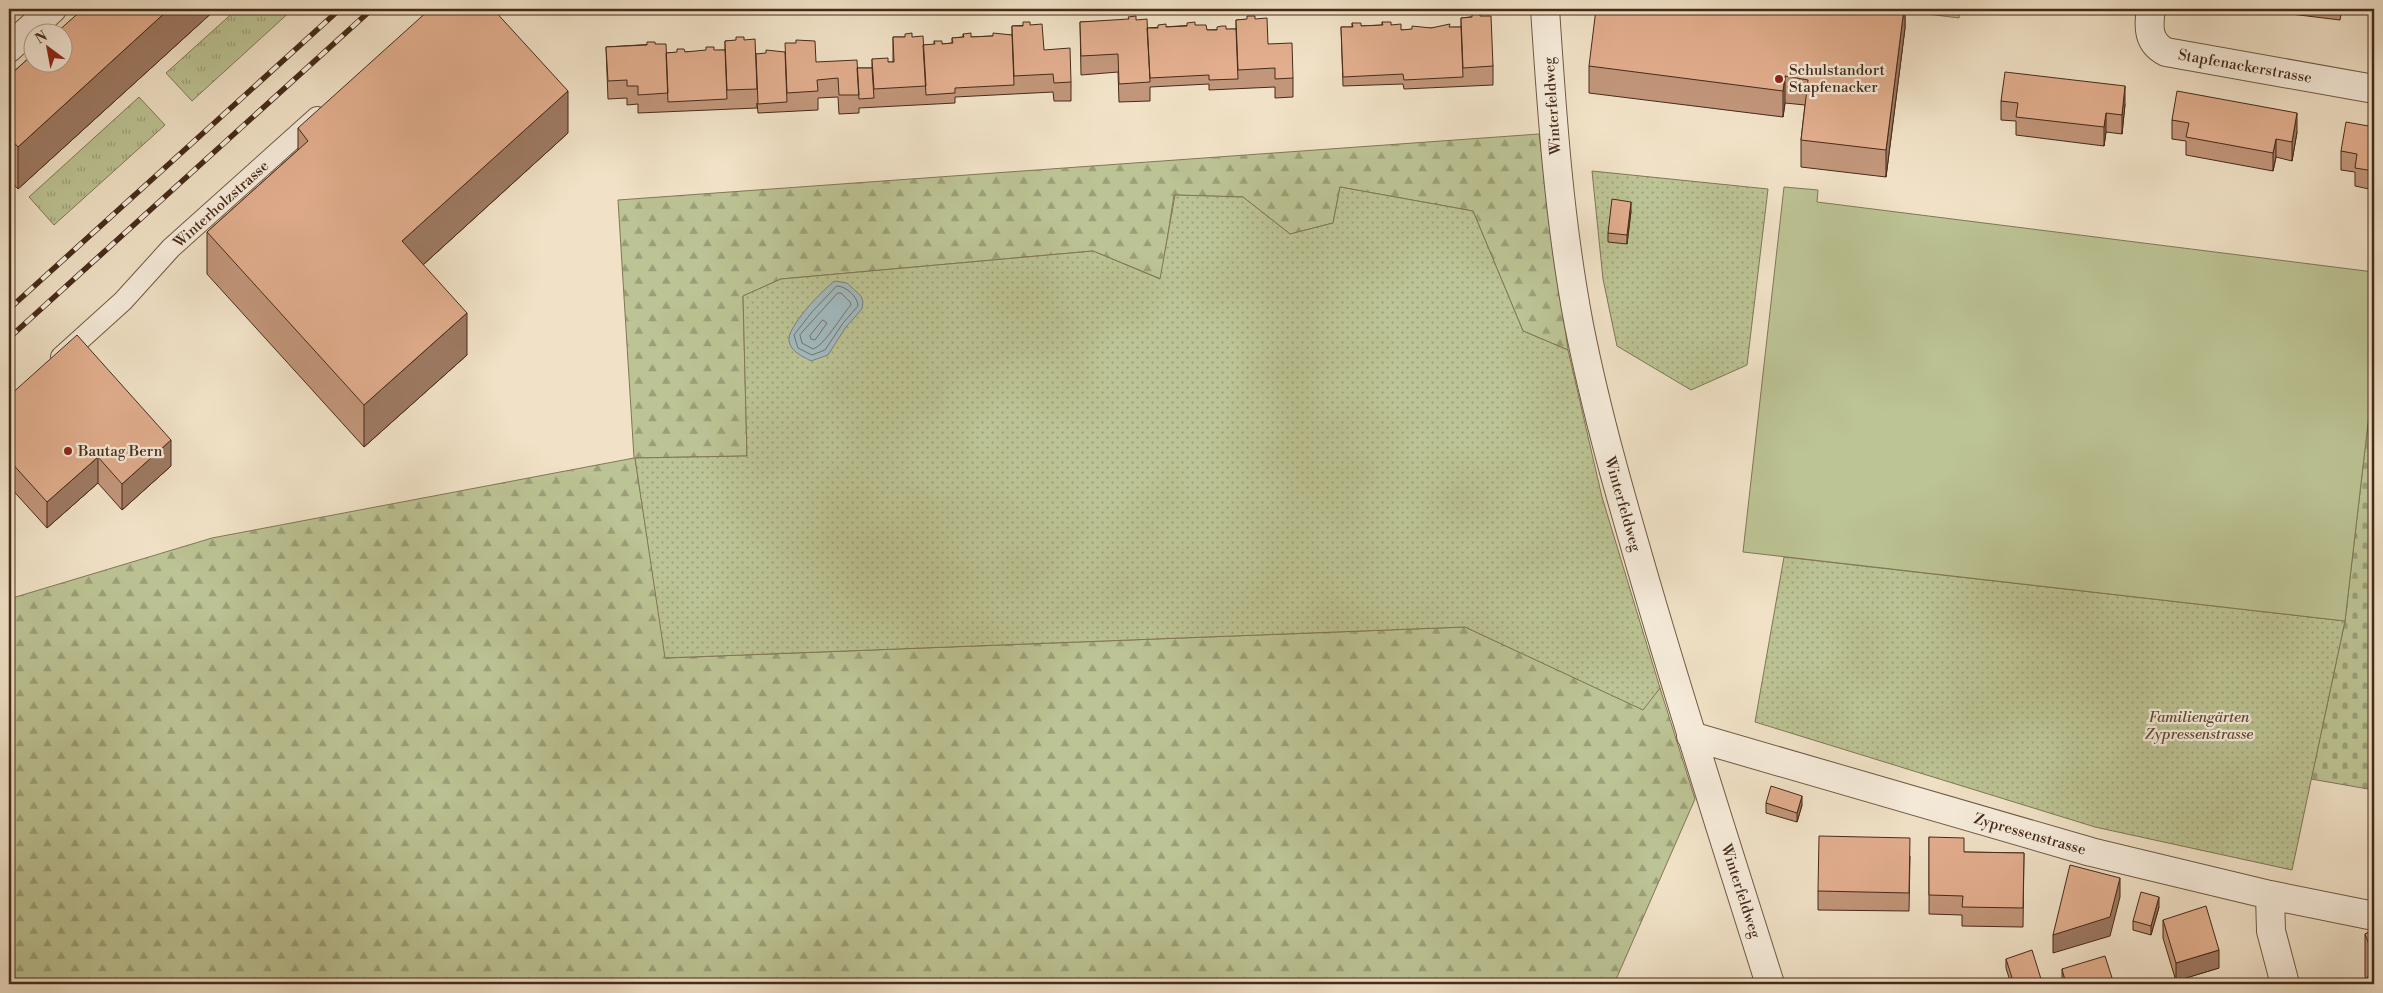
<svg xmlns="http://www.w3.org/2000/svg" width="2383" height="993" font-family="'Libre Bodoni',serif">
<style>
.grass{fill:url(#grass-tufts);stroke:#817756}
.forest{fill:url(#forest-firs);stroke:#817756}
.cemetery{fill:url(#cemetery-stones);stroke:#817756}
.park{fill:url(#park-dots);stroke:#817756}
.pitch{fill:#bcc394;stroke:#817756}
.water{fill:#a1bac0;stroke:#7d817d}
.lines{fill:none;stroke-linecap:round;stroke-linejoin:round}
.shore{stroke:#74726c;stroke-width:1}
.lane-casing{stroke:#715944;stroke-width:22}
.street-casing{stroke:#715944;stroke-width:30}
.lane{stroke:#f6ecdb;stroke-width:20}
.street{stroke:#f6ecdb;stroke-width:28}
.rail-casing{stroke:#462b19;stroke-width:5.5}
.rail{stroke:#f6ecdb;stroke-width:4;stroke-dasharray:11;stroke-linecap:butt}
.wall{fill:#c2967a;stroke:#462b19}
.shaded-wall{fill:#9e7a63;stroke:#462b19}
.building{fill:#e2ae8e;stroke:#462b19}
.poi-dot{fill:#8f2418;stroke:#f6ecdb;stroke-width:2}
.labels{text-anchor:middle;stroke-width:4.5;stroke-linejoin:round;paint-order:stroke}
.street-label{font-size:15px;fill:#462b19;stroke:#f6ecdb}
.poi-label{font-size:15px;fill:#462b19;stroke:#f6ecdb;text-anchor:start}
.park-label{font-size:15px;font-style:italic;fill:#5e4932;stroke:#f6ecdb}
</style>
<defs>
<pattern id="grass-tufts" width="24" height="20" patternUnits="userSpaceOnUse" patternTransform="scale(1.25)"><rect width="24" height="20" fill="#bcc394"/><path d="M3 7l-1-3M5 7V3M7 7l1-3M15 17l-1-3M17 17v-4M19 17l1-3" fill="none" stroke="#9b9f78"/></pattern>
<pattern id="forest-firs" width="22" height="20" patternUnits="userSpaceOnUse" patternTransform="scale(1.25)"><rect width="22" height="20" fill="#bcc394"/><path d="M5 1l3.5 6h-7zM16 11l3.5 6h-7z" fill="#9b9f78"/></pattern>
<pattern id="cemetery-stones" width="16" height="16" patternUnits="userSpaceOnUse" patternTransform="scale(1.25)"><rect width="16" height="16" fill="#bcc394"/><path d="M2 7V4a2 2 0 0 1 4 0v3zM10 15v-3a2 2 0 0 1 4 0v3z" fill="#9b9f78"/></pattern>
<pattern id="park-dots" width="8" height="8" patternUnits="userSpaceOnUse" patternTransform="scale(1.25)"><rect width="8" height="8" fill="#bcc394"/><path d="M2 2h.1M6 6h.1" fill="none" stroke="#9b9f78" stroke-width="1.8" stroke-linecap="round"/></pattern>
</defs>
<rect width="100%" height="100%" fill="#f1e2c7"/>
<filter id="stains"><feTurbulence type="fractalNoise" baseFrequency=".004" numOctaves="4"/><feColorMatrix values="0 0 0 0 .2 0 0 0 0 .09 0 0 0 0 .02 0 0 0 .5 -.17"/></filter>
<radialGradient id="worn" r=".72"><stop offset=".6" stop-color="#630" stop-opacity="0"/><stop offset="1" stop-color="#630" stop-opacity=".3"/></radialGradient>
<path class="grass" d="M237,9H293L192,101L166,73Z
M139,97L165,125L54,225L29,197Z"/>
<path class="forest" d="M1539,134L1568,350L1523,331L1473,211L1340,187L1333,223L1290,234L1243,197L1174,195L1161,279L1093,251L781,279L743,296L747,456L635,458L666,658L1465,627L1642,709L1660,688L1695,799L1614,984H9V599L212,538L634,458L618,200Z"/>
<path class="cemetery" d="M2374,372V790L2311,779L2345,621Z"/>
<path class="park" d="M1592,171L1768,189L1747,365L1691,390L1617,346L1603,279Z
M1340,187L1473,211L1523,331L1568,350L1602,497L1660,688L1643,710L1465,627L665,658L635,458L747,456L743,296L781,279L1093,251L1160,279L1175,195L1243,197L1290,234L1333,223Z
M1784,557L2345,621L2292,870L2095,827L1755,722Z"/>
<path class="pitch" d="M1887,9H1960L1959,18Z
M1784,187L1818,190L1817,202L2374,272V372L2345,621L1743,552Z"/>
<path class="water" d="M835,281L847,283L861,296L863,302L862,309L846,327L828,355L811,361C802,356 791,352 789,341C786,328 823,289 835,281Z"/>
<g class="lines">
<path class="shore" d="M837,286C846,286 858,297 858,306L843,323L825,350L812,355L798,348L794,335L812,312Z
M838,293H841L850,302L851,305C841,316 825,345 813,349L802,343L800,335Z
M823,320L827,323L815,340L811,339L810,336Z"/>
<defs>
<path id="lane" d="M61,357L123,301L171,248L317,117"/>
<path id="street" d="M1545,9C1552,115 1559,220 1579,325C1597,416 1623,505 1649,594C1687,724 1729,854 1770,984
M2151,9C2148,27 2148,43 2166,52L2374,89
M9,48L52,9
M1691,736L2091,852L2270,895L2374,916
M2270,895L2271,931L2285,984"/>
</defs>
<use href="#lane" class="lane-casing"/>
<use href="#street" class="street-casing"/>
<use href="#lane" class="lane"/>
<use href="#street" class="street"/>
<defs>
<path id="rail" d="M9,309L340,9
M9,338L372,9"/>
</defs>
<use href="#rail" class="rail-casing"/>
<use href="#rail" class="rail"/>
</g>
<path class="wall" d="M83,9H216L18,189L9,179V76Z
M1905,9V28L1886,177L1801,167V140L1805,105L1785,103L1783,117L1589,93V66L1817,10Z
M2291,9H2342L2340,20L2291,14Z
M1480,16L1493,66V85L1404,89L1403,84L1343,86L1341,27H1352V23L1361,26L1382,25V22L1391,25L1401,30L1431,28L1461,27V18Z
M1255,19L1268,44L1293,78V97L1275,98V87L1209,90V84L1150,87V101L1119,102L1118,72L1081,75L1080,22L1136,20L1147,28L1195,25L1207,30L1236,29V20Z
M1030,25L1044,50L1071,82V101H1054L1053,92L955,97V103L859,108V113L839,114L838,97L818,98V110L758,113L757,103V108L638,113V104L627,105V98L608,99L606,47L655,44L666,53L725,50V41L744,40L756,54L857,68H872V59L888,62H893V37H912L923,45H934V41L942,44L952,43V38L963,37V34L971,37L1012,35V26Z
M2001,101L2125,104L2122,134L2106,132L2104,146L2016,135V121L2001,120Z
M2172,120L2297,132L2292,161L2276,157L2273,171L2186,155V141L2172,139Z
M2374,127V190L2355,186V172L2341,170V151Z
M298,128L568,133L423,265L467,355L364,447L207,274V232L298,150Z
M1631,211L1627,244L1608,242V233Z
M9,396L171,466L122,510L98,483L47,528L9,486Z
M1766,803L1802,805L1797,822L1766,813Z
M1929,837L1964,852L2024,853L2023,927L1962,926V915L1929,914Z
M1910,856L1909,911L1818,910V891Z
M2159,907L2151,935L2133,930V921Z
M2163,920L2219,968L2176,981L2163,938Z
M2374,930V984L2366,980L2365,976V934Z
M2006,959L2041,984H2011L2006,968Z
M2062,969L2114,984H2062Z"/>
<path class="shaded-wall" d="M169,9H216L18,189V147Z
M1904,9H1905V28L1886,177V150Z
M1785,76V103L1783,117V91Z
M2125,86V104L2122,134V115Z
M568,91V133L402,284V241Z
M2106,113V132L2104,146V127Z
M2297,113V132L2292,161V142Z
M2276,139V157L2273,171V153Z
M1631,202V211L1627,244V235Z
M467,313V355L364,447V405Z
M171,440V466L122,510V484Z
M98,457V483L47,528V502Z
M1802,796V805L1797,822V813Z
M2120,878V897L2110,936L2053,953V935Z
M2159,897V907L2151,935V926Z
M2219,950V968L2176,981V963Z
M2041,979V984H2026Z"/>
<path class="building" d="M83,9H169L18,147L9,137V76L32,55V62H62V32H57Z
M430,9H493L568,91L402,241L467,313L364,405L207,232L308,141L298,128Z
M1596,9H1811L1817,10V9H1904L1886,150L1801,140L1808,80L1785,76L1783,91L1589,66Z
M1472,14H1480V16H1491L1493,66L1463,68L1461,18L1472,17Z
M1136,16V20L1147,19L1150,82L1119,84L1118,54L1081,56L1080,22L1129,19L1128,17Z
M1247,16H1255V19L1267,18L1268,44L1292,43L1293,78L1275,79V68L1238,70L1236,20L1247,19Z
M1023,22H1030V25L1042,24L1044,50L1070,48L1071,82L1054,83L1053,74L1014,76L1012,26H1023Z
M1195,22V25H1206L1207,30H1217V27L1222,26H1226V29H1236L1238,79L1209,80V75L1150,78L1147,28H1158V25L1166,24V27L1187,26V23Z
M1382,22H1391V25L1401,24V30L1412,29V26L1431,28L1450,24L1449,27H1461L1463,77L1404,80L1403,74L1343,77L1341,27H1353L1352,23H1361V26L1383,25Z
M912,33V37L923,36L926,86L874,89L872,59L888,58V62H894L893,37H905V34Z
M971,33V37L993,36V33L1012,35L1014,85L955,88V93L926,95L923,45L935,44L934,41H942V44L953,43L952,38L964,37L963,34Z
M736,37H744V40L755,39L757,89L727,90L725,41L736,40Z
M796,40L815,41L816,62L857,60L859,95H839L838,78L817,80L818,91L787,93L785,43H796Z
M647,42H655V44H666L668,93L638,95V86H627V80L608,81L606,47L647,45Z
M706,47H714V50H725L727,99L668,102L666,53L677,52V49H684L685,52L706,50Z
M766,50L785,52L787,102L758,104L756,54L766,53Z
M857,68H872L874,98L859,99Z
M2005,72L2125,86L2122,115L2106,113L2104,127L2016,117L2018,103L2001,101Z
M2177,91L2297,113L2292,142L2276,139L2273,153L2186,137L2189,123L2172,120Z
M2346,122L2374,127V171L2355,168L2357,154L2341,151Z
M1612,199L1631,202L1627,235L1608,233Z
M77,335L171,440L122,484L98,457L47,502L9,460V396Z
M1771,786L1802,796L1797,813L1766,803Z
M1819,836L1910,838L1909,893L1818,891Z
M1929,837L1964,838V852L2024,853L2023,908L1962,907L1963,896L1929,895Z
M2070,865L2120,878L2110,917L2053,935Z
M2141,892L2159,897L2151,926L2133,921Z
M2206,906L2219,950L2176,963L2163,920Z
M2374,930V958L2365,934Z
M2032,950L2041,979L2026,984H2014L2006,959Z
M2105,956L2114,984H2066L2062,969Z
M2374,969V984H2362Z
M1867,980L1913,981V984H1867Z"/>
<g class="poi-dot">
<circle cx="1779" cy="79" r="5"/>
<circle cx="68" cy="451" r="5"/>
</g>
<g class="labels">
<g class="street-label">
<text transform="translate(2245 66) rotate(10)" y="5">Stapfenackerstrasse</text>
<text transform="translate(1552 106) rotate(-94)" y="5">Winterfeldweg</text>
<text transform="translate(221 204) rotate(-42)" y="5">Winterholzstrasse</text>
<text transform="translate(1623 504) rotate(74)" y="5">Winterfeldweg</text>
<text transform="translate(2030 834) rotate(16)" y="5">Zypressenstrasse</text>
<text transform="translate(1741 891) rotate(72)" y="5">Winterfeldweg</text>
</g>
<g class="poi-label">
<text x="1789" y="75">Schulstandort<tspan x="1789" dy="17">Stapfenacker</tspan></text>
<text x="78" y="456">Bautag Bern</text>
</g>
<g class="park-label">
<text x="2199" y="722">Familiengärten<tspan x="2199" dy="17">Zypressenstrasse</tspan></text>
</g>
</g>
<rect width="2383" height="993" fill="none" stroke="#f1e2c7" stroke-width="30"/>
<rect x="10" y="10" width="2363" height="973" fill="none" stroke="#462b19" stroke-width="2.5"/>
<rect x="15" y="15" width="2353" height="963" fill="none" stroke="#462b19"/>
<g transform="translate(48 48) rotate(328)"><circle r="24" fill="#f6ecdb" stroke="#b09f8d"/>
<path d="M0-4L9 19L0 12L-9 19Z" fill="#8f2418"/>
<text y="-8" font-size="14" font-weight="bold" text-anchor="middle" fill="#462b19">N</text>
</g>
<rect width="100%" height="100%" filter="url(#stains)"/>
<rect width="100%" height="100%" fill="url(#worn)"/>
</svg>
